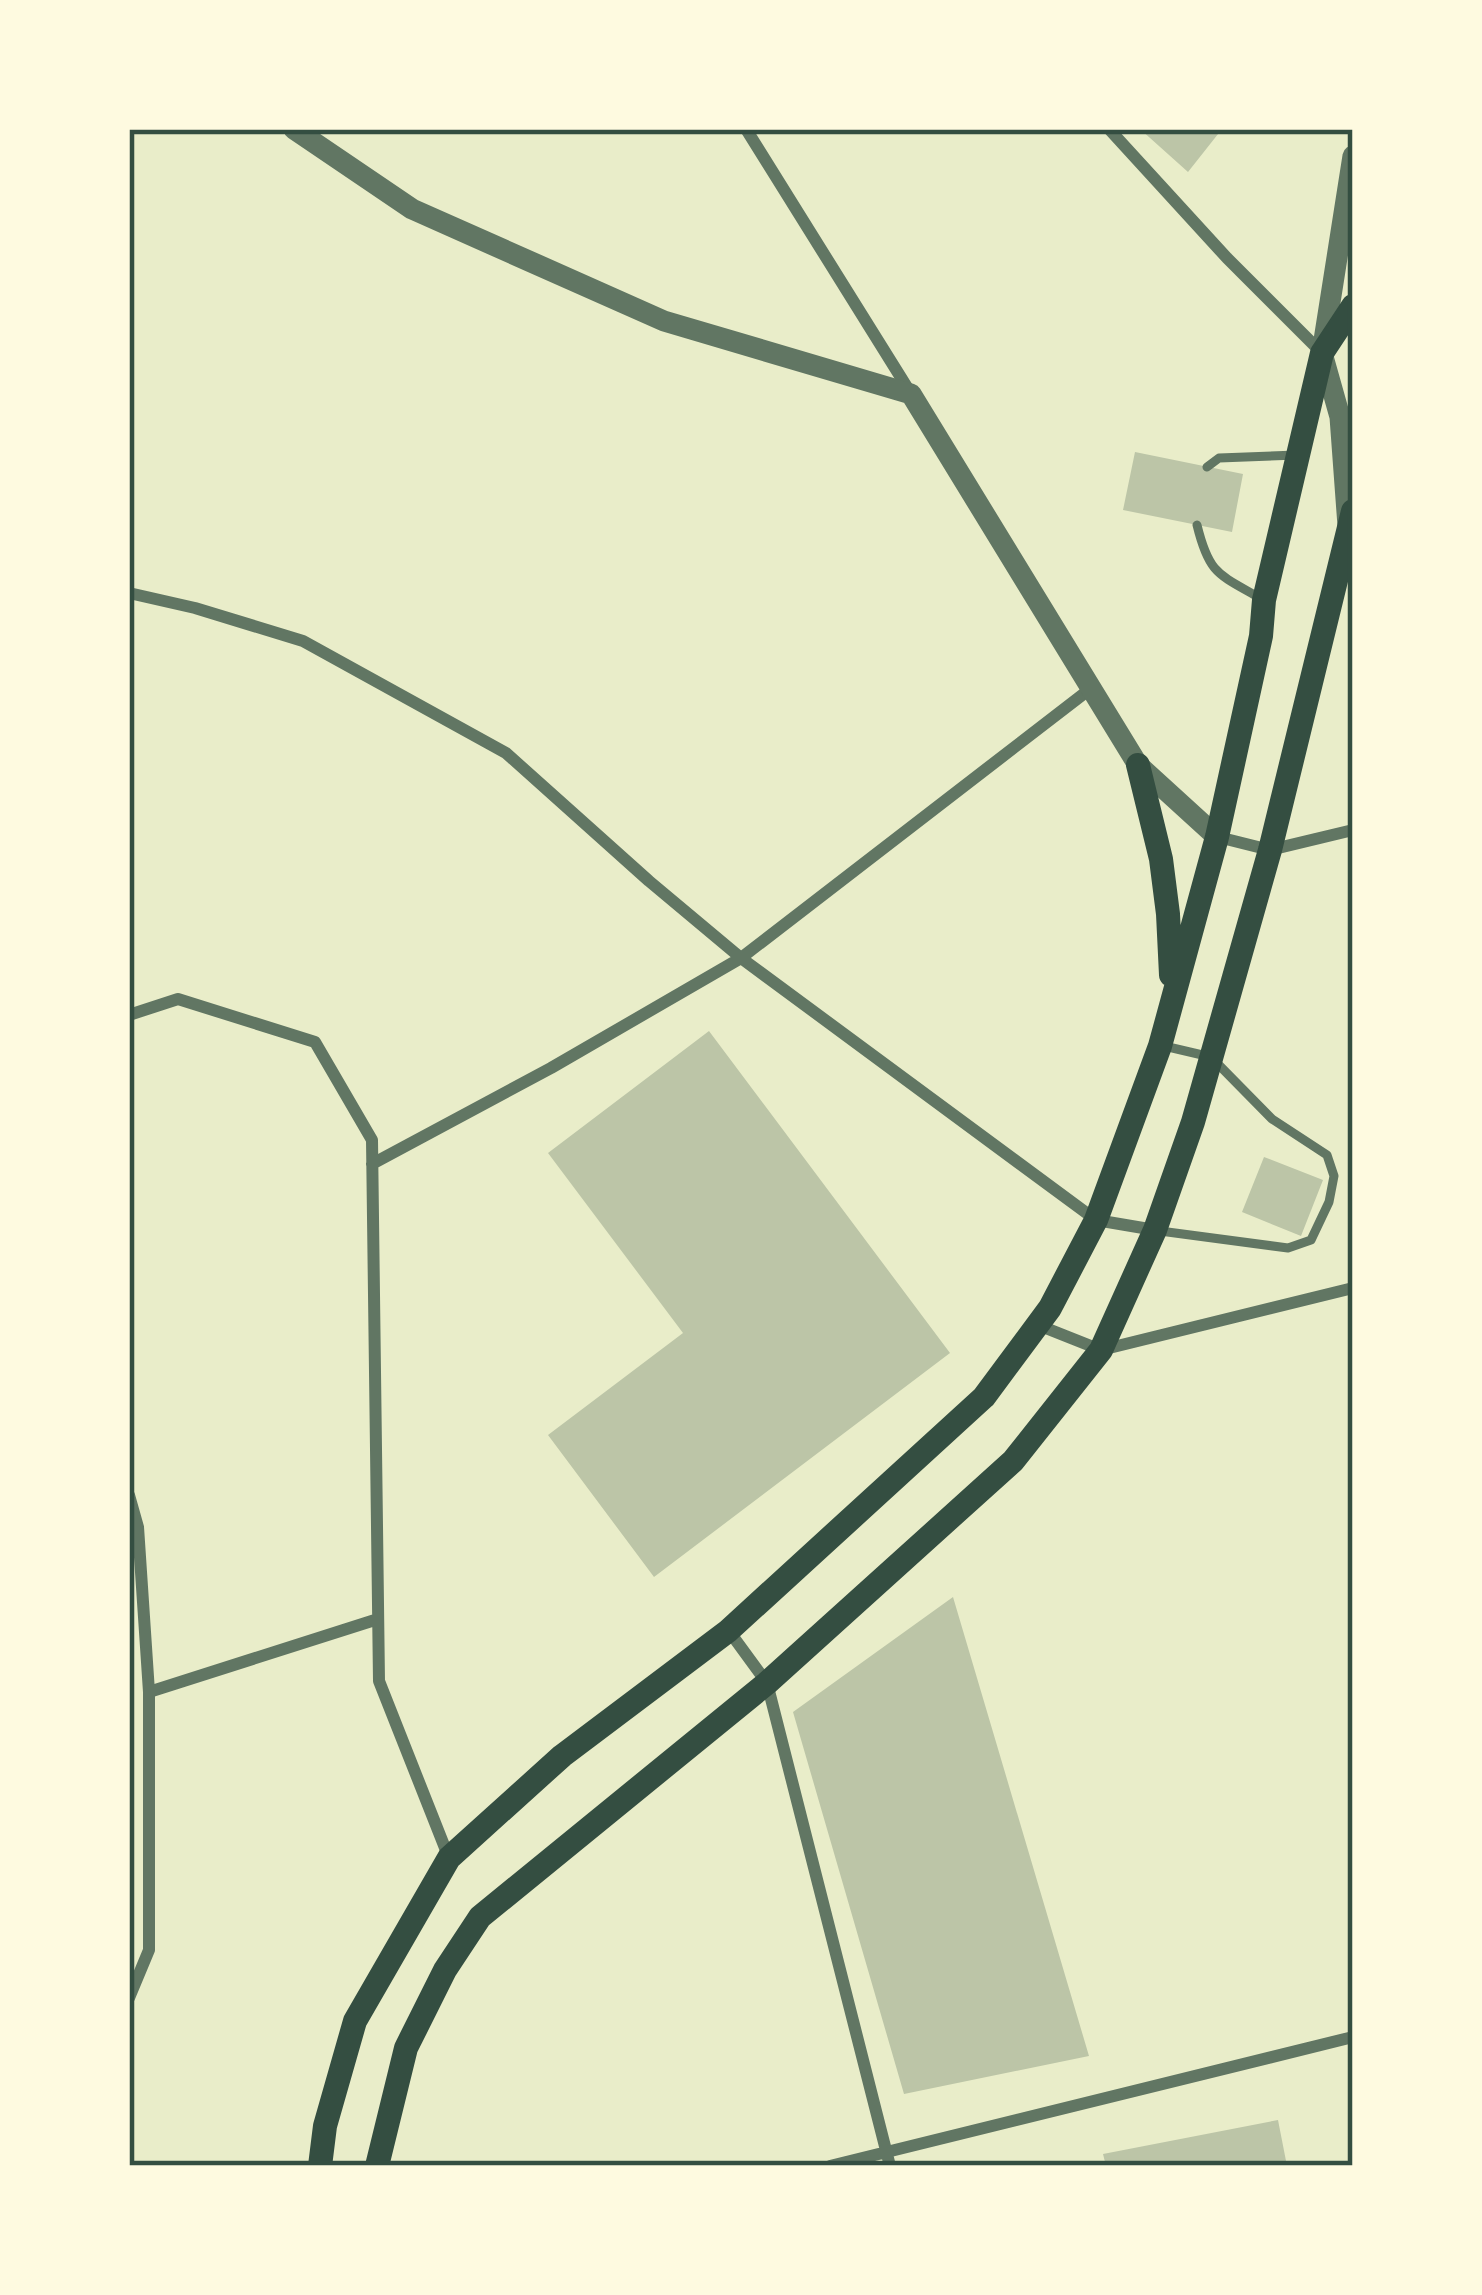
<svg xmlns="http://www.w3.org/2000/svg" width="1482" height="2295" font-family="'Public Sans',sans-serif">
<style>
.building{fill:#bcc5a7}
.lines{fill:none;stroke-linecap:round;stroke-linejoin:round}
.service{stroke:#617663;stroke-width:9}
.minor{stroke:#617663;stroke-width:12}
.tertiary{stroke:#617663;stroke-width:21}
.secondary{stroke:#344e41;stroke-width:24}
.neatline{fill:none;stroke:#344e41;stroke-width:4.5}
</style>
<rect width="100%" height="100%" fill="#e9edc9"/>
<path class="building" d="M1140,129H1222L1188,172Z
M1135,452L1243,474L1232,532L1123,510Z
M709,1031L950,1353L654,1577L548,1435L683,1333L548,1153Z
M1264,1157L1323,1180L1301,1236L1242,1212Z
M953,1597L1089,2056L904,2094L793,1712Z
M1278,2120L1287,2166H1106L1103,2154Z"/>
<g class="lines">
<path class="service" d="M1207,467L1219,458L1297,455
M1197,525C1209,574 1218,574 1260,598
M1160,1231L1288,1248L1311,1240L1329,1202L1334,1176L1327,1155L1272,1119L1211,1057L1164,1046"/>
<path class="minor" d="M746,129L910,392
M1109,129L1227,258L1321,352
M129,593L195,608L303,641L506,753L649,881L741,958L1096,1220L1155,1230
M1218,837L1270,850L1353,830
M129,1015L178,999L315,1042L372,1140L379,1681L449,1858
M372,1164L551,1068L741,958L1090,689
M1038,1325L1101,1350L1353,1288
M129,1495L138,1527L149,1692V1950L129,1998
M729,1631L767,1683L890,2166
M149,1692L378,1619
M830,2166L1353,2037"/>
<path class="tertiary" d="M294,129L412,209L664,321L911,394L1138,765L1217,837
M1348,526L1340,417L1322,353L1353,156"/>
<path class="secondary" d="M1138,765L1161,859L1168,914L1171,975
M320,2166L325,2126L355,2021L449,1858L562,1756L728,1631L984,1397L1050,1308L1096,1220L1160,1046L1217,837L1261,636L1264,600L1322,353L1353,306
M377,2166L406,2048L445,1970L480,1917L767,1683L1013,1461L1101,1350L1155,1230L1193,1122L1270,850L1353,511"/>
</g>
<rect width="1482" height="2295" fill="none" stroke="#fefae0" stroke-width="264"/>
<rect x="132" y="132" width="1218" height="2031" class="neatline"/>
</svg>
